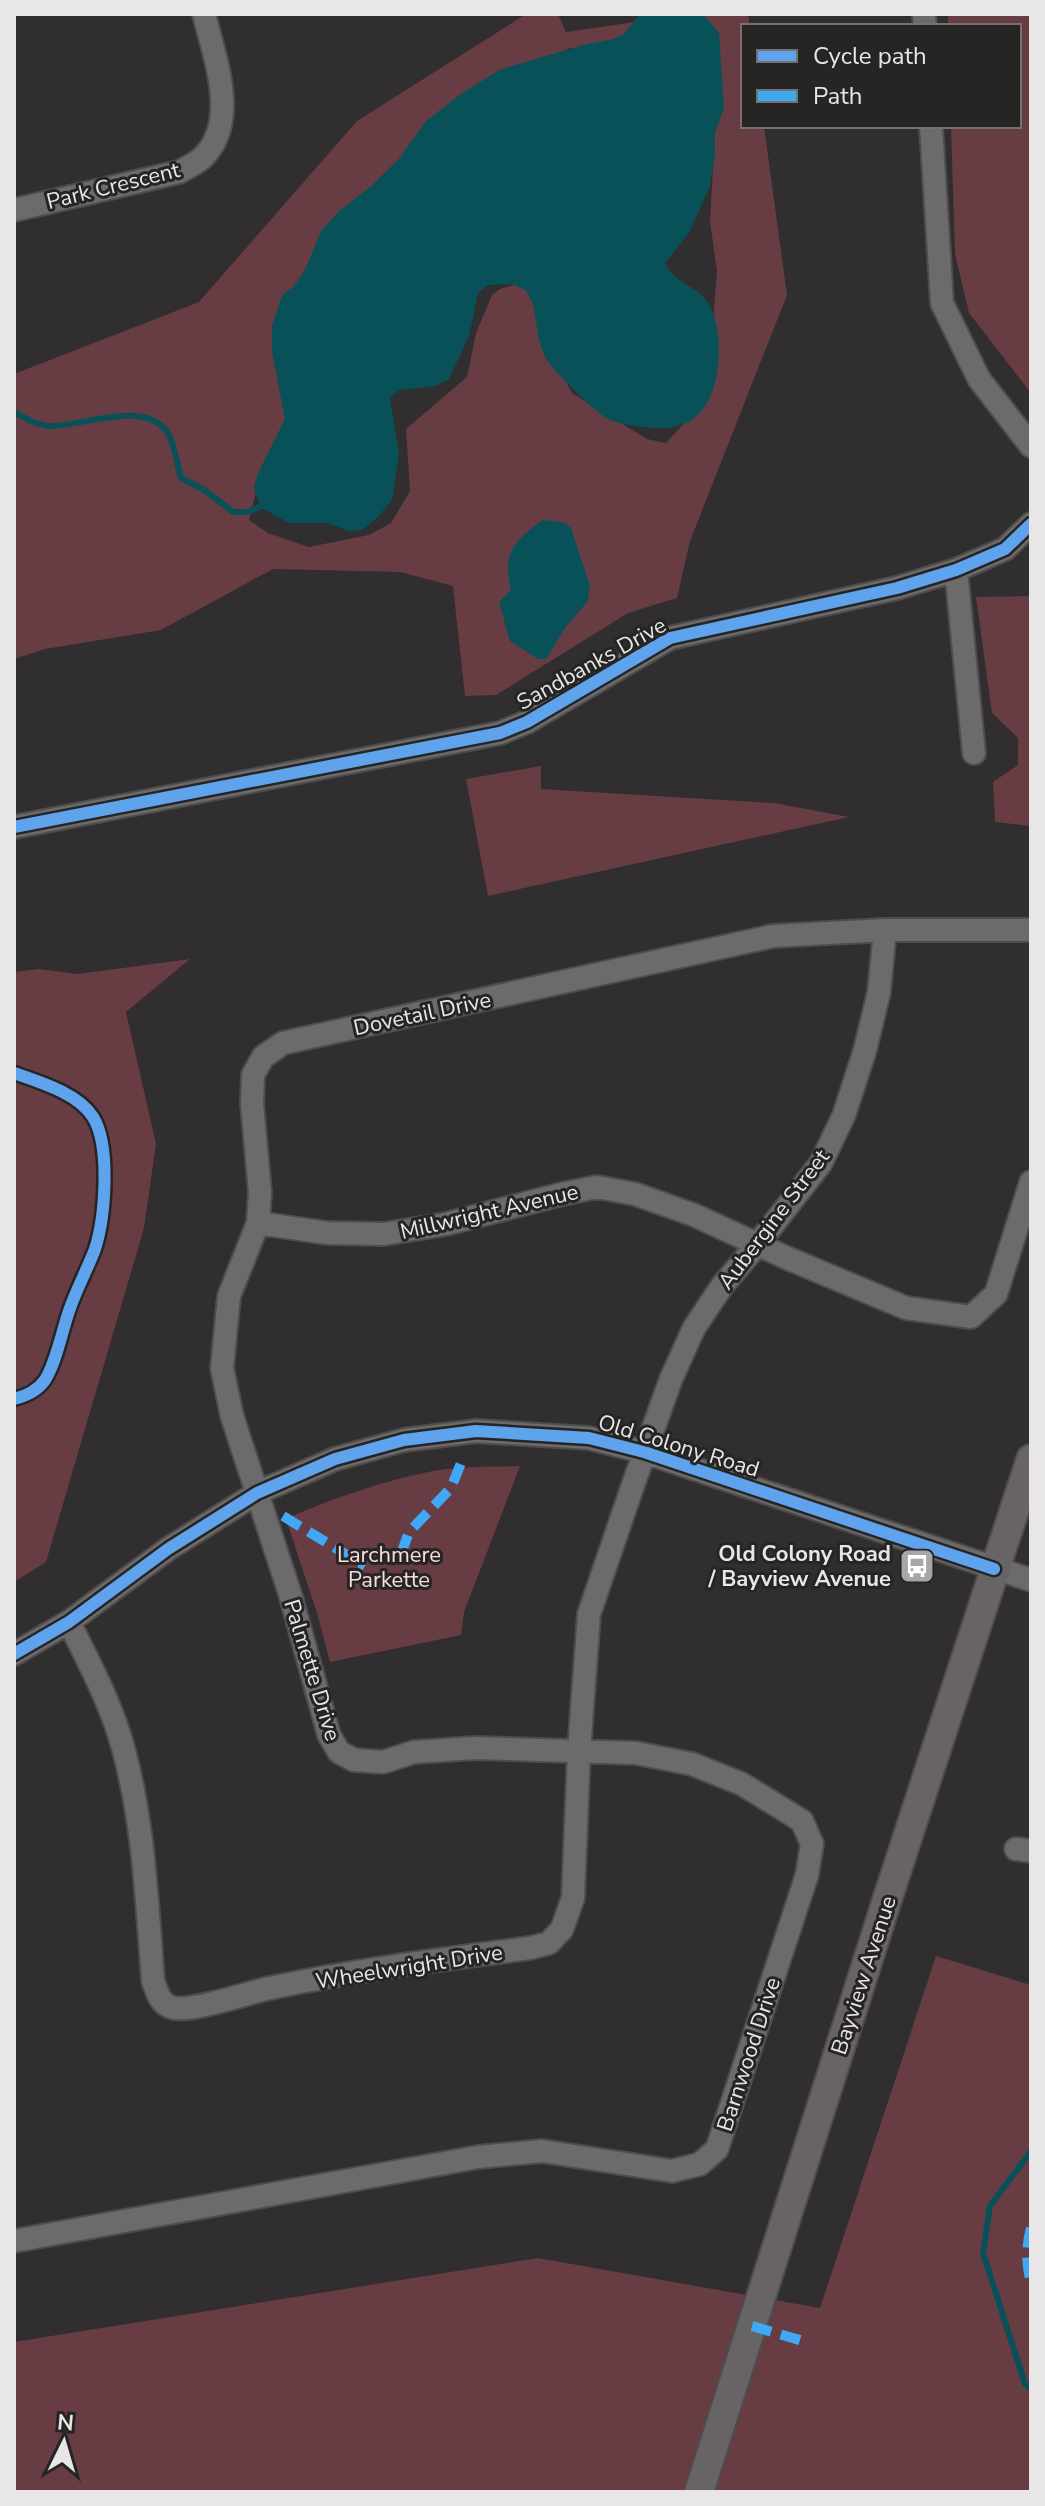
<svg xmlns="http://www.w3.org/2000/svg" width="1045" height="2506" font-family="'Nunito Sans',sans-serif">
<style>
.green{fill:#683c43}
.water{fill:#095158}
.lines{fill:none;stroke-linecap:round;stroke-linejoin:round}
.stream{stroke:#095158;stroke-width:6}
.minor-casing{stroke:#4e4c4d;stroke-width:26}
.major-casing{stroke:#4e4c4d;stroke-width:32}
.minor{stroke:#6c6a6b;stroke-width:22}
.major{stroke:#686365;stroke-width:28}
.quiet{stroke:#3fa9f5;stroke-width:10;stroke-dasharray:20 10;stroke-linecap:butt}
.cycleway-casing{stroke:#272424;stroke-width:17}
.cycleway{stroke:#60a3ed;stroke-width:12}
.labels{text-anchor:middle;stroke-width:6;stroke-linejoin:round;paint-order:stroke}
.street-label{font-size:22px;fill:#e8e6e6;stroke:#272424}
.poi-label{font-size:22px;font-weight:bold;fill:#e8e6e6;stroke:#272424;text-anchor:end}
.park-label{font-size:22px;fill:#f7dddf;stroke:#272424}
</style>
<rect width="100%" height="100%" fill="#302e2f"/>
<path class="green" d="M526,14H558L566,32L649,20L635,51L569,48L434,135L327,227L282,313L295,402L257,488L249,520L268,533L309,547L369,535L391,523L410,491L406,429L467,377L476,333L492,295L500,289L517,284L540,300L542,339L572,393L647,439L666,443L693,414L712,336L717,271L710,222L720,42L702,14H748L750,26H743V126H764L787,295L690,541L677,598L628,613L496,695L465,696L453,586L400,572L273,569L161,630L45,649L14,659V374L199,302L357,121Z
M948,14H1031V393L969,313L955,254L951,126H1019V26H948Z
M1031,596V826L995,822L993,782L1018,765V738L992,713L976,597Z
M541,766V789L774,803L849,817L488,896L466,779Z
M190,959L126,1012L156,1144L144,1228L46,1562L14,1582V972L39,969L78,974Z
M520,1466L464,1612L461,1635L330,1662L317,1613L286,1519C333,1498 382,1481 433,1471C462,1466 492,1467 520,1466Z
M936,1956L1031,1985V2492H14V2342L538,2258L820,2308Z"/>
<path class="water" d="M640,14H699L707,18L719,33L724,108L715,133V154L710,186L689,233L665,263C674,285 701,285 711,308C725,340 722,401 690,421C676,429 659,429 643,427C631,425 619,424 608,419C595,412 560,377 550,364C537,348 538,325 533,306C532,301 528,295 526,290L512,284L488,285L478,293L469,336L449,379L436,386L399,390L390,398L399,454L392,500L377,518L362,530L349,531L327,523H289L260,507L254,487L258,473L285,419L272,352V326L282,295L294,286L305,270L321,231L339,211L370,187L398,160L426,121L461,94L499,70L583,45L613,39L624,34Z
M542,520L563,522L571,528L590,585L588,601L565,628L546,659H538L510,641L499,602L511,590C502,552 514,542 542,520Z"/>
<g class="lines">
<path class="stream" d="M14,412C25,418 36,425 49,426C82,427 147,397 169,435C175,447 177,464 181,478L203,489L233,512H247L260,507
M1031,2151L990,2206L983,2253L1025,2384L1031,2389"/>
<defs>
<path id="minor" d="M924,14L925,26
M931,126L942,303L979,379L1031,446
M14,210L179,172C186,168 195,164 201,159C241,123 214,57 204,14
M956,570L974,753
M14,827L500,733L527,722L670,638L897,588L956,570L1005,549L1031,524
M258,1223L327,1233L384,1234L446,1224L562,1194L597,1187L635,1194L694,1215L787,1258L906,1308L971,1317L996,1294L1031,1182
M69,1622C89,1663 112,1705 124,1751C144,1826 147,1903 153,1981C157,1992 160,2005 174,2008C196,2011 247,1993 270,1988C356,1970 443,1959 530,1948L549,1943L562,1929L573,1898L579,1751L589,1614L633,1485L671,1379L694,1328L722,1286L757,1245L821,1163L844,1115L865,1050L879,992L885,930
M14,1654L69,1622L168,1549L257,1493L335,1459L404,1440L476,1431L589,1438L644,1452L1031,1580
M1016,1849L1031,1851
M14,2241L478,2157L542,2151L672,2171L700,2164L717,2149L807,1875L812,1844L802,1821L742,1784L692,1764L636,1753L475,1748L414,1752L383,1762L354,1760L339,1752L329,1735L291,1597L232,1416L222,1368L229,1296L258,1223L260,1192L252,1104L253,1075L263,1057L283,1043L773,936L885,930H1031"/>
<path id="major" d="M699,2492L888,1897L1031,1459"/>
</defs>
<use href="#minor" class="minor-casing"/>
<use href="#major" class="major-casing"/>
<use href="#minor" class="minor"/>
<use href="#major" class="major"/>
<path class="quiet" d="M283,1516L365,1566
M401,1554L409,1532L451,1488L461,1463
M1031,2228C1026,2247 1026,2263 1031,2283
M752,2326L803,2341"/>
<defs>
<path id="cycleway" d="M14,827L500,733L527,722L670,638L897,588L956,570L1005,549L1031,524
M14,1073C39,1082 78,1093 93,1117C111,1146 105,1218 95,1249C87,1270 76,1290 69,1311C62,1331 56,1363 45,1380C38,1390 26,1396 14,1399
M14,1654L69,1622L168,1549L257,1493L335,1459L404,1440L476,1431L589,1438L644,1452L994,1569"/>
</defs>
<use href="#cycleway" class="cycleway-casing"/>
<use href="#cycleway" class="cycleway"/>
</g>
<defs>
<symbol id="bus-square" viewBox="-11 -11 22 22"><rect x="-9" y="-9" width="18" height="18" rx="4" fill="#a8a6a6" stroke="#272424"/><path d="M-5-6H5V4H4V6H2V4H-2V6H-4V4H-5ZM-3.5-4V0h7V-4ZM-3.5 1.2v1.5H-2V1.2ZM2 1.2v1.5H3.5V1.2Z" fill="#fff"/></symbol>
</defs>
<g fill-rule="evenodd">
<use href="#bus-square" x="897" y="1546" width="40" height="40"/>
</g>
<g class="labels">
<g class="street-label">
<text transform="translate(113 185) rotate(-14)" y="8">Park Crescent</text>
<text transform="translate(591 663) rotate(-29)" y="8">Sandbanks Drive</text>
<text transform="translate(422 1013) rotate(-12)" y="8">Dovetail Drive</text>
<text transform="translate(489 1211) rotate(-13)" y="8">Millwright Avenue</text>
<text transform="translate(773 1219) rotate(-53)" y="8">Aubergine Street</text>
<text transform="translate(679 1445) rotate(17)" y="8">Old Colony Road</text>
<text transform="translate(313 1670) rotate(73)" y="8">Palmette Drive</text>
<text transform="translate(409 1966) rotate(-9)" y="8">Wheelwright Drive</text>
<text transform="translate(863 1975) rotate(-72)" y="8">Bayview Avenue</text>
<text transform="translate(748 2054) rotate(-72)" y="8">Barnwood Drive</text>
</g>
<g class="poi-label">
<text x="891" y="1561">Old Colony Road<tspan x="891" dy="25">/ Bayview Avenue</tspan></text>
</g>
<g class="park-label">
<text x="389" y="1562">Larchmere<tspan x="389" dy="25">Parkette</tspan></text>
</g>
</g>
<rect width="1045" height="2506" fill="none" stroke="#e8e6e6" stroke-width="32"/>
<rect x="741" y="24" width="280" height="104" fill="#272424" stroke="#747272" stroke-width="2"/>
<rect x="757" y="50" width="40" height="12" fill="#60a3ed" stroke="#747272" stroke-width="2"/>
<text x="813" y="64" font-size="24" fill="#e8e6e6">Cycle path</text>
<rect x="757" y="90" width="40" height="12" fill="#3fa9f5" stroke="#747272" stroke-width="2"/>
<text x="813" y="104" font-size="24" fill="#e8e6e6">Path</text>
<g transform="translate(64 2442) rotate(5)" stroke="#272424" stroke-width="6" paint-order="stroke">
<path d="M0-6L14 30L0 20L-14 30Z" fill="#e8e6e6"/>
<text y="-12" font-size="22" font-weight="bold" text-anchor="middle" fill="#e8e6e6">N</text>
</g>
</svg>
